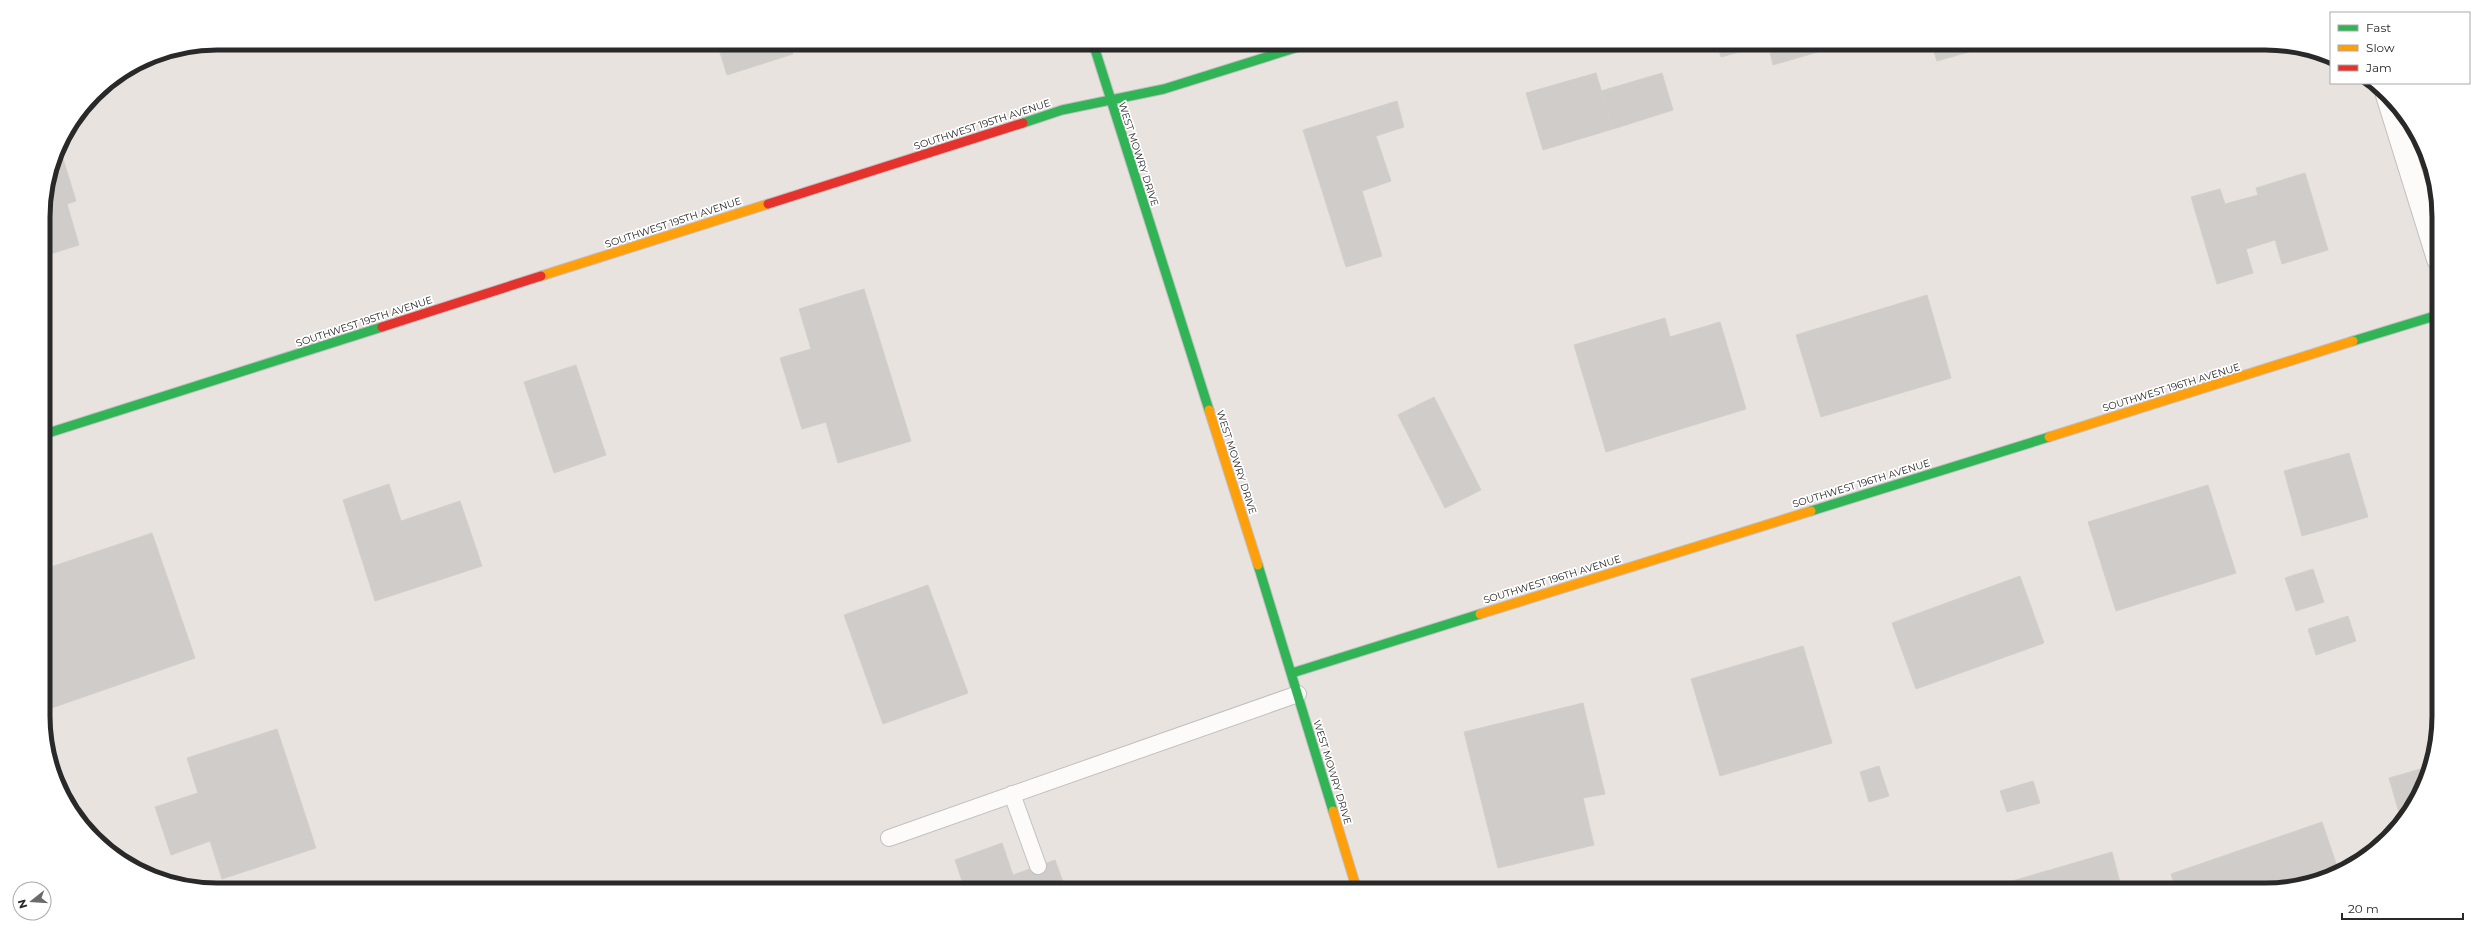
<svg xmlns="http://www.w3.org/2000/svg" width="2482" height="933" font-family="Montserrat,sans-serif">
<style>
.building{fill:#cfccc9;stroke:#d3cfcb}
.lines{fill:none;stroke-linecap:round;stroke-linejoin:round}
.lane-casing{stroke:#c1c0c0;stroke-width:18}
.street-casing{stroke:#c1c0c0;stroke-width:24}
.fast-casing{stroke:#c1c0c0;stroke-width:11}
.slow-casing{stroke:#c1c0c0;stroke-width:11}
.jam-casing{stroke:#c1c0c0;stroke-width:11}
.lane{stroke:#fcfbfa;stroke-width:16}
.street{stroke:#fcfbfa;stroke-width:22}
.fast{stroke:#30b455;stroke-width:9}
.slow{stroke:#ff9f0a;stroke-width:9}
.jam{stroke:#e5322d;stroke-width:9}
.labels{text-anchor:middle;stroke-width:3.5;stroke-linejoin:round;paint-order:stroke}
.street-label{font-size:10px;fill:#292929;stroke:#fff}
.rim{fill:none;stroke:#292929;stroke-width:5}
</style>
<rect width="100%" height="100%" fill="#e8e3df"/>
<path class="building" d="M717,43H789L793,54L727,75Z
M1717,43H1849L1773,65L1768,44L1721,57Z
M1931,43H1970L1972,51L1937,61Z
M1596,73L1613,129L1543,150L1526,93Z
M1662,73L1673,110L1613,129L1601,91Z
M1397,101L1404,127L1376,136L1391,181L1362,191L1382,256L1346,267L1303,130Z
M61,152L76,201L67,204L79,245L44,256L43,205L57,153Z
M2305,173L2328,250L2282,264L2275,240L2246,249L2253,273L2217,284L2191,197L2220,189L2225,204L2258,195L2256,188Z
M44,267L51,290L44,292Z
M864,289L911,441L838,463L826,422L802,429L780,358L811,349L799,309Z
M1927,295L1951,378L1821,417L1796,335Z
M1665,318L1670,337L1720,322L1746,409L1606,452L1574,345Z
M576,365L606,455L554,473L524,382Z
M1434,397L1481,490L1445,508L1398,415Z
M2349,453L2368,517L2302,536L2284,471Z
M389,484L401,521L460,501L482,566L375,601L343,500Z
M2208,485L2236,573L2116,611L2088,522Z
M152,533L195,658L46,710L45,569Z
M2313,569L2324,602L2296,611L2285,578Z
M2020,576L2044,643L1916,689L1892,623Z
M928,585L968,693L883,724L844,615Z
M2348,616L2356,641L2316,655L2308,629Z
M1803,646L1832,743L1720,776L1691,679Z
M1583,703L1605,794L1583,798L1594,845L1498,868L1464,732Z
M2439,703V716L2438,721L2433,704Z
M277,729L316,848L222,879L210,841L171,855L155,807L198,793L187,758Z
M1879,766L1889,796L1869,802L1860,772Z
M2431,766L2430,772L2402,823L2389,778Z
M2033,781L2040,803L2007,812L2000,791Z
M2322,822L2339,872L2321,881L2277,890H2176L2171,874Z
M1002,843L1013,875L1055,860L1066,890H965L955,860Z
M2112,852L2122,890H1981Z
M1689,882L1691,890H1664Z"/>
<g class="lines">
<defs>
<path id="lane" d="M1012,794L1038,866
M889,838L1298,694"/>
<path id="street" d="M2387,95L2438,259"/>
<path id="fast" d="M1093,43L1209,410
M1023,123L1062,110L1164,89L1311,43
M2353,341L2438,315
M45,434L382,327
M1811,511L2049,437
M1258,565L1333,811
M1292,673L1480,614"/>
<path id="slow" d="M541,276L768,204
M1209,410L1258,565
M2049,437L2353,341
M1480,614L1811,511
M1333,811L1357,890"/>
<path id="jam" d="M768,204L1023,123
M382,327L541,276"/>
</defs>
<use href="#lane" class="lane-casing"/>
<use href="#street" class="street-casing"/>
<use href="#fast" class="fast-casing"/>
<use href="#slow" class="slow-casing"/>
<use href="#jam" class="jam-casing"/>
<use href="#lane" class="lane"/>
<use href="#street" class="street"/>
<use href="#fast" class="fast"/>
<use href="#slow" class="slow"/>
<use href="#jam" class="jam"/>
</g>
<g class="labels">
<g class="street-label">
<text transform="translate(982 124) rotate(-18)" y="4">SOUTHWEST 195TH AVENUE</text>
<text transform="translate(1139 154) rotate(72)" y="4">WEST MOWRY DRIVE</text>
<text transform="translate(673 222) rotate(-18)" y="4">SOUTHWEST 195TH AVENUE</text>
<text transform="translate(364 321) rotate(-18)" y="4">SOUTHWEST 195TH AVENUE</text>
<text transform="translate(2171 387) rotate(-17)" y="4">SOUTHWEST 196TH AVENUE</text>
<text transform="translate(1237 462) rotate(72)" y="4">WEST MOWRY DRIVE</text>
<text transform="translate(1861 483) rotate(-17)" y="4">SOUTHWEST 196TH AVENUE</text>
<text transform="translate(1552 579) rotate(-17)" y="4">SOUTHWEST 196TH AVENUE</text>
<text transform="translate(1333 772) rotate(73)" y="4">WEST MOWRY DRIVE</text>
</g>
</g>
<path d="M0 0H2482V933H0ZM217 50H2265A167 167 0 0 1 2432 217V716A167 167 0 0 1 2265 883H217A167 167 0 0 1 50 716V217A167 167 0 0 1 217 50Z" fill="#fff" fill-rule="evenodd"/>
<path class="rim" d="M217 50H2265A167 167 0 0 1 2432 217V716A167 167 0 0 1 2265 883H217A167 167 0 0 1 50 716V217A167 167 0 0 1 217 50Z"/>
<rect x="2330" y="12" width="140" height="72" fill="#ffffff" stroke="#a9a9a9"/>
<rect x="2338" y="25" width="20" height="6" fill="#30b455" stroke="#a9a9a9"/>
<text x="2366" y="32" font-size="12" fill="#292929">Fast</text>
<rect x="2338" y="45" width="20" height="6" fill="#ff9f0a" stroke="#a9a9a9"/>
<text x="2366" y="52" font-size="12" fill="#292929">Slow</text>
<rect x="2338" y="65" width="20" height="6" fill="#e5322d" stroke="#a9a9a9"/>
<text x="2366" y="72" font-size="12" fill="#292929">Jam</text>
<g transform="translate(32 901) rotate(253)"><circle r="19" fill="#ffffff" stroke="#a9a9a9"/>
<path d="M0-3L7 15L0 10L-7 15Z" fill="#6c6a69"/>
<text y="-6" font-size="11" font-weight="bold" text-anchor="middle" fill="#292929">N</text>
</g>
<path d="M2342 913v6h121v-6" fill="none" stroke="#292929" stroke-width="2"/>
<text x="2348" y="913" font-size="12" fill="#292929" stroke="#ffffff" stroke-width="3" paint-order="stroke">20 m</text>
</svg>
